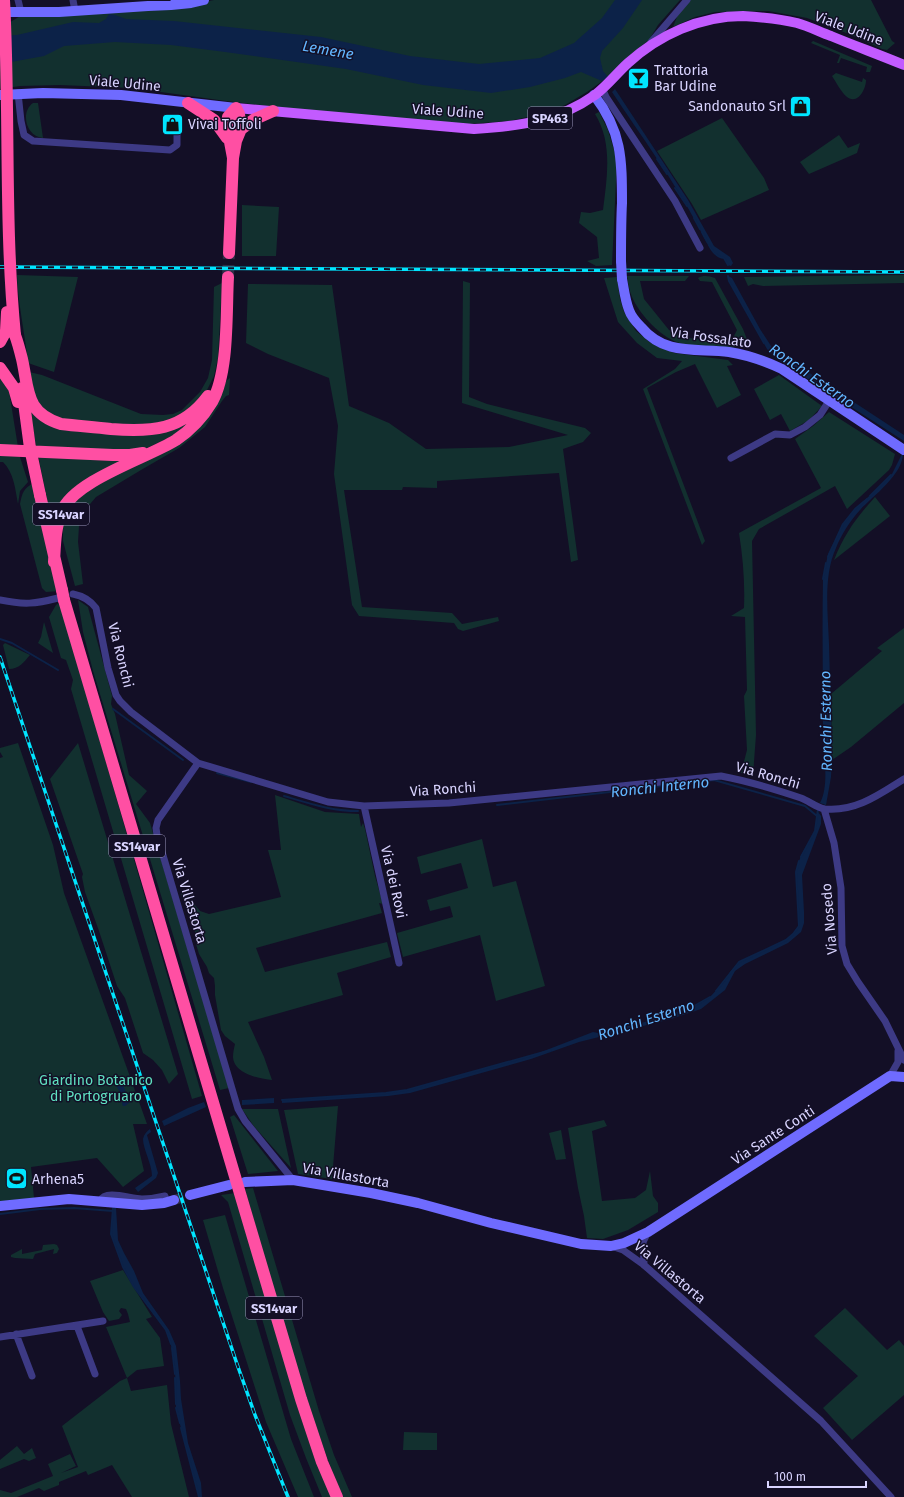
<svg xmlns="http://www.w3.org/2000/svg" width="904" height="1497" font-family="'Fira Sans',sans-serif">
<style>
.green{fill:#12302f}
.water{fill:#0c2248}
.lines{fill:none;stroke-linecap:round;stroke-linejoin:round}
.stream{stroke:#0c2248;stroke-width:2}
.secondary-tunnel{stroke:#312d47;stroke-width:10;stroke-dasharray:10 5;stroke-linecap:butt}
.highway-tunnel{stroke:#312d47;stroke-width:12;stroke-dasharray:12 6;stroke-linecap:butt}
.street{stroke:#3d3a85;stroke-width:7}
.secondary{stroke:#6f6bff;stroke-width:10}
.primary{stroke:#c25bff;stroke-width:10}
.highway{stroke:#ff4fa3;stroke-width:12}
.rail-casing{stroke:#00e5ff;stroke-width:3.5}
.rail{stroke:#130f26;stroke-width:2;stroke-dasharray:6;stroke-linecap:butt}
.secondary-bridge{stroke:#6f6bff;stroke-width:10}
.highway-bridge{stroke:#ff4fa3;stroke-width:12}
.labels{text-anchor:middle;stroke-width:3;stroke-linejoin:round;paint-order:stroke}
.shield{fill:#130f26;stroke:#9e99be;stroke-width:1}
.shield-label{font-size:13px;font-weight:bold;fill:#d9d4ff}
.street-label{font-size:14px;fill:#d9d4ff;stroke:#130f26}
.poi-label{font-size:14px;fill:#d9d4ff;stroke:#130f26;text-anchor:start}
.park-label{font-size:14px;fill:#5fe0c0;stroke:#130f26}
.water-label{font-size:15px;font-style:italic;fill:#62b6ff;stroke:#130f26}
</style>
<rect width="100%" height="100%" fill="#130f26"/>
<path class="green" d="M214,0H680L658,25L649,40L624,60L608,77L587,92L565,105L546,113L509,121L468,124L302,110L226,101L132,88L60,85L20,86L0,89V22L7,24L22,15L99,11L164,10Z
M690,0H871L892,41L895,43L887,50L882,49L849,34L807,18L768,11L715,12L695,17L673,27L680,9Z
M813,41L872,66L870,72H866L867,67L841,58L839,63H837L840,55L811,43Z
M836,73L862,82L863,78L866,80C866,89 858,105 847,97C841,92 836,82 832,76Z
M33,103H38L43,138C26,137 20,112 33,103Z
M599,112L608,130L617,160L612,265L596,266L587,261L599,258L597,237L579,223L581,212L590,213L603,210C607,178 613,143 595,114Z
M722,118L764,178L769,190L701,220L692,204L657,151Z
M839,135L848,148L860,143L857,153L809,174L800,162Z
M242,205L279,207L276,256H242Z
M17,275L78,277L54,372L28,363C25,333 18,305 17,275Z
M904,275V283L763,286L753,284L748,286L744,277Z
M627,276H689L685,281H640L644,299L669,330L689,338L718,341L733,338L737,330L712,282L700,281L698,278C703,275 709,276 715,278L743,329L748,342C740,349 727,348 716,347C704,346 685,346 674,341C657,333 639,313 632,297C629,290 628,283 627,276Z
M617,277L620,299L624,312L636,331L651,343L674,353L728,360L733,365L727,366L741,395L717,408L695,364L676,372L647,388L705,541L702,545L643,389L675,369L682,361L657,358L637,343L618,322L604,278Z
M463,281L470,283L469,397L487,404L585,428L591,433L583,442L563,449L578,560L571,562L559,473L437,481V488L403,487L402,490H344L362,607L452,613L462,624L498,617L499,621L463,631L458,629L454,623L359,616L352,605L334,474L338,426L329,378L268,354L246,343L248,284L332,285L349,406L389,423L426,449L509,447L568,435L462,403Z
M222,283L218,358L214,376L204,396L189,411L174,420L141,427L56,418C33,407 34,394 29,372L42,375L141,414L163,415L173,414L182,410L200,392L208,378L212,360L214,287Z
M779,375L822,406L809,420L790,431L781,414L770,420L754,389Z
M0,377L9,391L18,447L0,446Z
M230,378L229,395L226,396L222,401L205,427L179,448L141,470L96,497L85,510L79,526L78,542L83,584L75,586L63,541V525L66,515L72,502L84,490L161,453L217,405L226,381Z
M30,410L67,430L187,422L188,425L181,432L147,448L127,451L36,446Z
M829,412L895,454L892,465L889,470L847,509L835,486L759,529L752,541L756,735L753,775L741,773L747,750L744,696L747,690L745,617L731,616L744,608C745,582 743,558 739,533L821,488L795,439L813,426Z
M0,454H19L28,482L20,491L18,504C15,488 14,473 3,462H0Z
M38,455L129,458L80,486L53,528Z
M34,483L60,591L46,592L42,588L20,504C22,494 23,488 34,483Z
M875,497L890,516L834,560C845,533 856,518 875,497Z
M78,600L88,607L112,696L111,704L115,714L129,775L147,791L136,804L150,823L229,1088L220,1090L93,671L83,632Z
M60,602L202,1096L192,1099L71,689L73,680L66,660L61,658L49,617L56,605Z
M44,622L53,653L38,643L41,637Z
M904,628V703L851,747L832,760L831,694L882,651L877,648Z
M5,643L30,655C24,662 19,669 9,669L3,645Z
M18,743L53,845L64,893L147,1124H133L144,1171L123,1187L97,1158L31,1167L34,1198L0,1203V758L3,757L0,752V748Z
M78,743L178,1074L169,1084L162,1070L153,1060L143,1053L125,998L117,986L99,931L85,892L82,877L83,874L50,779Z
M275,795L325,812L359,814L361,827L363,823L365,829L375,876L383,904L379,903L382,913L256,948L265,972L387,942L391,957L337,973L343,995L248,1022L264,1057L272,1080C260,1079 234,1074 233,1057C233,1053 234,1048 235,1044L225,1036L221,1030L215,995V986L214,978L209,973L207,967L199,954L196,944V935L181,894L183,891L200,911L209,914L281,897L268,850H281Z
M482,839L493,887L516,881L545,986L496,1001L480,935L403,957L397,933L453,917L450,906L430,911L427,900L468,888L461,863L421,874L417,857Z
M338,1106L332,1179L298,1174L284,1110Z
M242,1109H278L291,1168L253,1125Z
M234,1115L278,1171L248,1174L230,1117Z
M604,1120L607,1126L592,1131L602,1201L635,1198L646,1190L650,1171L653,1196L658,1203V1212L628,1230L603,1239L587,1238L584,1216L578,1188L568,1128Z
M561,1130L566,1159L556,1160L549,1133Z
M253,1188L319,1411L334,1455L352,1497H343C301,1398 275,1292 245,1189Z
M236,1193L332,1497H322L306,1458L290,1415L228,1202L221,1195Z
M225,1215L291,1439L314,1497H298L266,1422L223,1288L203,1220Z
M54,1244L57,1245L59,1249L57,1253L53,1254L54,1249L35,1254L33,1259L15,1258L11,1257V1255L22,1249V1254L42,1250L43,1245Z
M123,1270L152,1317L146,1319L160,1338L164,1366L137,1370L127,1378L131,1391L167,1385L171,1424L189,1497H132L112,1465L88,1475L86,1471L59,1482V1485L44,1491L39,1488L17,1497H0V1490L11,1493L53,1476L48,1464L70,1454L76,1466L61,1473L78,1467L62,1426L120,1381L127,1378L106,1327L130,1322L128,1314L126,1309L121,1308L119,1311L122,1315L119,1319L109,1321L103,1312L90,1281Z
M845,1308L887,1350L899,1340L904,1346V1395L852,1440L823,1408L858,1376L814,1336Z
M404,1432L437,1433V1450H403Z
M17,1446L24,1454L32,1448L36,1458L29,1461L24,1459L0,1469V1460Z"/>
<path class="water" d="M615,0H642L623,28L602,51L600,58L603,71L608,77L602,81L581,72L565,78L530,87L491,93L423,85L346,69L225,52L171,45L115,42L64,46L44,56L0,64V36L17,35L73,22L99,23L106,19L109,14L115,15L126,19L174,21L321,37L410,56L479,64L540,58L574,43L602,18Z
M615,89L688,200L714,246L730,257L733,263L731,266L728,265L724,258C710,255 704,237 698,226C673,179 641,136 612,92Z
M728,276L732,278L760,329L773,349L904,435V441L777,359L767,349L729,281Z
M903,452C904,474 874,495 860,510C850,521 841,535 836,548C823,576 828,614 829,644C830,681 831,717 832,754L831,777L826,805L820,803C830,785 823,751 823,731C823,680 822,629 823,578L828,554L843,524L855,509L891,476Z
M818,812L821,816V824L802,875L804,912V923L801,932L788,943L745,964L735,971L725,990L701,1009L671,1019L579,1042L531,1059L410,1093L388,1096L282,1103V1100L386,1093L407,1090L531,1056L593,1032L598,1033L649,1021L687,1010L709,998L724,982L730,972L739,962L786,940L793,934L799,926L796,872L801,855L815,831Z
M119,1080L121,1081L130,1101L129,1103L125,1106H123C121,1102 122,1099 121,1095C120,1089 113,1086 119,1080Z
M274,1098V1103L242,1105V1100Z
M204,1102L206,1107L164,1126L162,1121L188,1108Z
M150,1129L151,1132L147,1135L158,1173L156,1178L138,1192L135,1188L152,1176C152,1164 143,1149 143,1139C144,1134 147,1131 150,1129Z
M113,1208H116L118,1240L124,1253L134,1271L143,1293L169,1330L176,1346L180,1381L181,1399L184,1418L188,1443L201,1483L202,1497H199L176,1409L175,1367L170,1340L166,1330L134,1287L123,1267L111,1234Z"/>
<g class="lines">
<path class="stream" d="M657,159L667,174
M675,188L687,206
M694,218L700,229
M702,232L707,241
M709,245C712,251 716,257 724,258L728,265
M728,276L729,281L764,343
M870,496L891,475
M828,557L843,524L855,509L867,499
M823,579L826,563
M0,639L12,643L58,670
M113,709L183,760
M217,773L251,782
M284,796C308,803 331,811 358,811
M497,805L714,780L805,806L817,816
M801,857L815,831L818,809
M716,991L739,962L786,940L793,934L799,926L796,872L799,861
M648,1021L687,1010L710,997
M282,1100L386,1093L407,1090L551,1050
M113,1208L111,1234L123,1267L134,1287L166,1330L171,1344
M0,1214L40,1209L74,1208L113,1211
M172,1348L175,1374
M175,1378L176,1404
M176,1408L180,1423
M181,1428L199,1497"/>
<path class="secondary-tunnel" d="M174,1200L190,1195"/>
<path class="highway-tunnel" d="M228,277L229,253"/>
<path class="street" d="M18,0L21,12
M73,0L75,11
M651,42L687,0
M602,88L606,97L675,201L700,248
M18,93L21,121L24,135L33,141L170,150L177,145V126
M731,458L775,434L790,435L805,427L820,415L829,401
M73,594C83,596 90,600 96,608L108,668L116,695L120,701L131,712L198,763L328,802L364,806L449,803L721,776C748,781 774,789 801,798C809,801 817,808 825,809C856,812 880,794 904,779
M0,600C24,605 35,604 58,598
M198,763L158,820L156,828L157,835L238,1109L245,1121L293,1180
M364,806L399,963
M824,809L834,843L841,888L842,946L847,964L858,982L885,1021L904,1060
M890,1076L898,1062V1051
M100,1201C106,1189 130,1199 142,1199C150,1199 157,1198 165,1196
M611,1246L623,1250L644,1265L821,1421L891,1497
M644,1265L643,1242L648,1232
M77,1326L95,1374
M16,1334L32,1376
M0,1337L103,1321"/>
<path class="secondary" d="M0,12H59L148,6L171,5L191,3L204,0
M0,95L43,93L121,95L236,108
M594,95C622,131 622,160 622,203C621,222 621,242 621,261
M622,279C624,289 625,300 629,310C631,316 636,322 641,327C665,356 696,348 729,352C748,355 765,361 782,369L904,450
M245,1182L293,1180L371,1193L418,1203L491,1223L581,1244L611,1246L624,1243L648,1232L890,1076L904,1077
M190,1195L229,1185
M0,1206L69,1199L142,1205L164,1203L174,1200"/>
<path class="primary" d="M236,108L474,129C519,126 557,122 595,95C607,86 616,74 628,63C659,35 700,16 743,16C760,17 780,19 797,23C808,26 820,32 831,36C855,46 880,55 904,65"/>
<path class="highway" d="M188,103L214,120L227,138
M241,129L255,119L273,111
M229,253L233,158L236,141L241,129L239,114L236,108L228,117L227,126L233,158
M15,335C18,343 20,351 22,359C29,390 25,413 61,424C78,426 94,427 111,429C151,432 182,431 208,396
M0,368L14,388L18,402
M22,388L30,448
M0,450L113,455H130L143,453
M40,495L62,590
M54,562C55,545 55,527 62,511C75,480 147,458 176,440C191,430 203,417 212,402C229,372 226,313 228,277
M64,600L301,1399L322,1462L337,1497"/>
<defs>
<path id="rail" d="M0,267L904,272
M0,657L237,1364L255,1415L288,1497"/>
</defs>
<use href="#rail" class="rail-casing"/>
<use href="#rail" class="rail"/>
<path class="secondary-bridge" d="M621,261L622,279"/>
<path class="highway-bridge" d="M4,0C10,112 4,224 15,335
M0,342L6,331L7,312
M30,448L40,495
M62,590L64,600"/>
</g>
<defs>
<symbol id="bar-square" viewBox="-11 -11 22 22"><rect x="-9" y="-9" width="18" height="18" rx="4" fill="#00e5ff" stroke="#130f26"/><path d="M-6-5H6L.8 .8V4.5H3.5V6h-7V4.5H-.8V.8Z" fill="#111"/></symbol>
<symbol id="shop-square" viewBox="-11 -11 22 22"><rect x="-9" y="-9" width="18" height="18" rx="4" fill="#00e5ff" stroke="#130f26"/><path d="M-5-2.5h2.3a2.7 3.5 0 0 1 5.4 0H5L5.5 6h-11ZM-1.5-2.5h3a1.5 2.3 0 0 0-3 0Z" fill="#111"/></symbol>
<symbol id="stadium-square" viewBox="-11 -11 22 22"><rect x="-9" y="-9" width="18" height="18" rx="4" fill="#00e5ff" stroke="#130f26"/><path d="M0-5a6.5 5 0 1 0 0 10a6.5 5 0 1 0 0-10ZM-3.5-1.8h7v3.6h-7Z" fill="#111"/></symbol>
</defs>
<g fill-rule="evenodd">
<use href="#bar-square" x="626" y="66" width="25" height="25"/>
<use href="#shop-square" x="788" y="94" width="25" height="25"/>
<use href="#shop-square" x="160" y="112" width="25" height="25"/>
<use href="#stadium-square" x="4" y="1166" width="25" height="25"/>
</g>
<g class="labels">
<g class="shield">
<rect x="528" y="107" width="44" height="22" rx="3"/>
<rect x="33" y="503" width="56" height="22" rx="3"/>
<rect x="109" y="835" width="56" height="22" rx="3"/>
<rect x="246" y="1297" width="56" height="22" rx="3"/>
</g>
<g class="shield-label">
<text x="550" y="123">SP463</text>
<text x="61" y="519">SS14var</text>
<text x="137" y="851">SS14var</text>
<text x="274" y="1313">SS14var</text>
</g>
<g class="street-label">
<text transform="translate(849 28) rotate(21)" y="5">Viale Udine</text>
<text transform="translate(125 83) rotate(5)" y="5">Viale Udine</text>
<text transform="translate(448 111) rotate(4)" y="5">Viale Udine</text>
<text transform="translate(711 337) rotate(8)" y="5">Via Fossalato</text>
<text transform="translate(121 655) rotate(76)" y="5">Via Ronchi</text>
<text transform="translate(768 775) rotate(16)" y="5">Via Ronchi</text>
<text transform="translate(443 789) rotate(-4)" y="5">Via Ronchi</text>
<text transform="translate(394 882) rotate(77)" y="5">Via dei Rovi</text>
<text transform="translate(190 901) rotate(73)" y="5">Via Villastorta</text>
<text transform="translate(829 919) rotate(-95)" y="5">Via Nosedo</text>
<text transform="translate(773 1135) rotate(-33)" y="5">Via Sante Conti</text>
<text transform="translate(346 1175) rotate(10)" y="5">Via Villastorta</text>
<text transform="translate(670 1272) rotate(40)" y="5">Via Villastorta</text>
</g>
<g class="poi-label">
<text x="654" y="75">Trattoria<tspan x="654" dy="16">Bar Udine</tspan></text>
<text x="786" y="111" text-anchor="end">Sandonauto Srl</text>
<text x="188" y="129">Vivai Toffoli</text>
<text x="32" y="1184">Arhena5</text>
</g>
<g class="park-label">
<text x="96" y="1085">Giardino Botanico<tspan x="96" dy="16">di Portogruaro</tspan></text>
</g>
<g class="water-label">
<text transform="translate(328 50) rotate(10)" y="5">Lemene</text>
<text transform="translate(812 376) rotate(35)" y="5">Ronchi Esterno</text>
<text transform="translate(826 721) rotate(-91)" y="5">Ronchi Esterno</text>
<text transform="translate(660 787) rotate(-6)" y="5">Ronchi Interno</text>
<text transform="translate(646 1020) rotate(-18)" y="5">Ronchi Esterno</text>
</g>
</g>
<path d="M768 1481v6h98v-6" fill="none" stroke="#d9d4ff" stroke-width="2"/>
<text x="774" y="1481" font-size="12" fill="#d9d4ff" stroke="#130f26" stroke-width="3" paint-order="stroke">100 m</text>
</svg>
